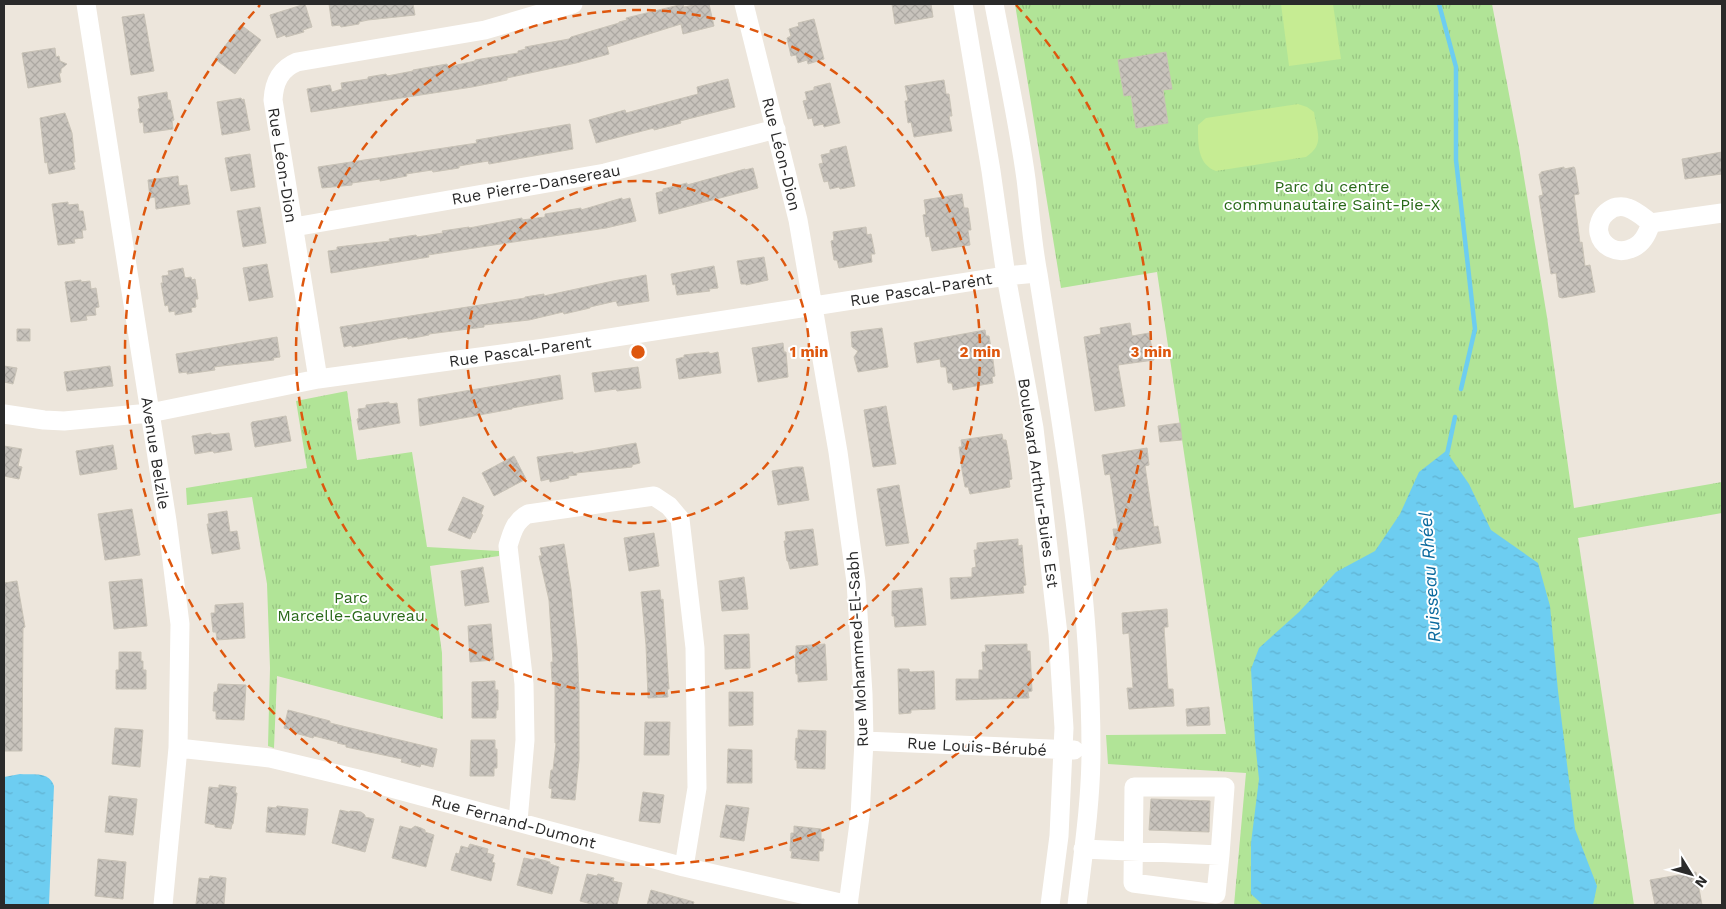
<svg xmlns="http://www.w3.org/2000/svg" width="1726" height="909" font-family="'Work Sans',sans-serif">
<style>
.park{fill:url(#park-tufts)}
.pitch{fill:#c6ec93}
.water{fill:url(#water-ripples)}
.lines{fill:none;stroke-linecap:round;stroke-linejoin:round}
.stream{stroke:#6dcdf1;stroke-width:4.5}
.building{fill:url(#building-cross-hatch);stroke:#c8c2b6}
.minor{stroke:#fff;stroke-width:19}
.ring{fill:none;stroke:#de570e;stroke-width:2.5;stroke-dasharray:9 6}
.labels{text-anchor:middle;stroke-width:4;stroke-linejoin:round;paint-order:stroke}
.street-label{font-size:16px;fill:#2a2a2a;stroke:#fff}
.park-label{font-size:16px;fill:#296919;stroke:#fff}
.water-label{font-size:18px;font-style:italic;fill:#0b6a9e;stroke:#fff}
.centre{fill:#de570e;stroke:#fff;stroke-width:2.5}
.ring-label{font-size:15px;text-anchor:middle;font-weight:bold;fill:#de570e;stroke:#fff;stroke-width:4;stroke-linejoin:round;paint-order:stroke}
</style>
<defs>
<pattern id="park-tufts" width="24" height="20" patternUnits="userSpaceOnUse" patternTransform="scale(1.25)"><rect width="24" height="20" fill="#b1e497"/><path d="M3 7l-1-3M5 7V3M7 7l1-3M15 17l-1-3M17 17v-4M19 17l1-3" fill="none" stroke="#98c482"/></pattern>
<pattern id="water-ripples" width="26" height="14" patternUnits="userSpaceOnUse" patternTransform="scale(1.25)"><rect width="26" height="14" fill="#6dcdf1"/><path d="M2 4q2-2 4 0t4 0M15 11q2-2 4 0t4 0" fill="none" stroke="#5fb0cf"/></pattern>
<pattern id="building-cross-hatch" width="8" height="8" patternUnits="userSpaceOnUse" patternTransform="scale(1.25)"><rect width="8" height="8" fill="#c8c3bc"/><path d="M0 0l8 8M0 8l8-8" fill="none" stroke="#aca8a2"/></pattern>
</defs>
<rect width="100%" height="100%" fill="#ede6dc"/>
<path class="park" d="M1015,4H1492L1519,147L1547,317L1574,508L1722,482V513L1578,538L1634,905H1234L1246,773L1108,764L1106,735L1226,734L1157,272L1061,288Z
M347,391L357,460L412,452L427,547L499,551V556L430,566L442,653L443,719L277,676L274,748L268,746L270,668L267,584L252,497L187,505L186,488L307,468L296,401Z"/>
<path class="pitch" d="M1281,4H1333L1341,59L1289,66Z
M1298,104L1307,107L1314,112C1317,133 1325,144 1306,157L1216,171C1197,164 1198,143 1198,125L1206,118Z"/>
<path class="water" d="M1446,451L1469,484L1491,530L1538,563L1550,606L1558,691L1575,829L1597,886L1593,905H1263L1251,894V843L1259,779L1255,742L1251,669L1259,648L1299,612L1336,572L1375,551L1400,514L1419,472Z
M20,774C34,775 49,771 54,786L49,905H4V777Z"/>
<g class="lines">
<path class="stream" d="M1439,4L1456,67V160L1475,329L1461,389
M1446,459L1455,417"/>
</g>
<path class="building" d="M305,4L312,27L303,30L304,32L286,37L285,35L277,38L270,15Z
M329,4H413L415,15L368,20L359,22V24L341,27L340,25L332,26Z
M683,4L684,7L699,4H709L714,26L683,34L681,24L607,47L609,54L576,63L507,78V80L472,87L311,112L307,89L330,85L332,92L342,89L341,83L368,79V77L386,74L387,76L413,71V70L447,64L448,67L475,61V60L518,53V51L526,49L525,47L569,39L571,37L619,23V22L627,20L626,18Z
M892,4H931L933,17L895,24Z
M144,14L154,71L131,75L122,17Z
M814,19L824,59L808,64L807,60L798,63L796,55L791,56L787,38L791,36L789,29L799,26L798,23Z
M241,25L261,40L235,74L215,59Z
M55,48L56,57L59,56L60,61L67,64L61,69V73H59L61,82L28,88L22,53Z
M1166,52L1172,89L1163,90L1168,123L1136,128L1131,95L1124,96L1118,60Z
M728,79L735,107L680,121L681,123L654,130V128L596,143V142L589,120L625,110L626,113L698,94L697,87Z
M944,80L946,94H949L952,116H949L952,131L914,137L911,122L908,123L905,101H908L905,86Z
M830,83L840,123L824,127L823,124L814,126L812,118L808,119L803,101L807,100L805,92L814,90V87Z
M167,92L168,100H170L174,120L172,121L173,129L144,133L143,122L140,123L138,109L140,108L138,97Z
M241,98L242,100L244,99L250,130L222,135L217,102Z
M65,113L72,133L75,162H73L75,169L49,174L47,162L45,163L40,118Z
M570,124L573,149L489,164L488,161L459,166V168L433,172L432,170L406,174L407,176L380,181V179L352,183V185L322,188L318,167L477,143L476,140Z
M846,146L855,186L840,189L839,187L830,189L828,181L824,182L819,164L823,163L821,155L830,153V150Z
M1722,152V174L1685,179L1682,159Z
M250,154L255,187L231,191L225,158Z
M1564,167V169L1574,167L1575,169L1579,194L1574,195L1580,243L1582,242L1585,266L1590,265L1595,292L1562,298L1559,297L1556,273L1551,274L1539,196L1543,195L1539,174H1541V172Z
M753,168L758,188L659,214L656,193L663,191V189L687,183V185L745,169V170Z
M178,176L179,186L187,185L190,204L156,209L155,197L150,198L148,180Z
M962,194L964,208H968L971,230H968L970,245L932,251L929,236L926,237L923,215L926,214L924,200Z
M622,198V200L630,198L636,221L606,228L428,255L429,257L331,273L328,251L337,250V247L390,241L389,239L416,235L417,237L443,233L442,231L469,227V228L522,218V220L545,217V214L581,208V210Z
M68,202V205L78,204L79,211H83L86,230H82L83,238L74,239L75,243L58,245L52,204Z
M260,207L266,243L243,247L237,211Z
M866,227L867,235L871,234L875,254H871L872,262L839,268L837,260H834L831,241L834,240L833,232Z
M764,257L768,280L746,285V284H741L737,261Z
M267,264L273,297L249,301L243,268Z
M714,266L718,288L709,289L710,291L677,295L675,284L673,285L671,274Z
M183,268L185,278L191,277L192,280L195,279L198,299H195L196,307L191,308L192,312L175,315V311L169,312L168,305L165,306L161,283H163L162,276L169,275L168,271Z
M646,275L649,301L618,306L616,301L590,307V308L564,314L563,312L529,320L484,325V327L429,334V335L408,339L407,337L352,347V345L344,347L340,327L525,298V297L544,294V296L613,281Z
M81,280V282L90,281L91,289L96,288L99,307L95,308L96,315L86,316L87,320L71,322L65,282Z
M1130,323L1132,336L1149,333L1154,360L1118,365L1125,406L1095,411L1084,337L1101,334L1100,328Z
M882,328L888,367L858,372L854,357L858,351L852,347L851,332Z
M17,329H30V341H17Z
M985,330L986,336H989L993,360L995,376L992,377L993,383L953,390L952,383H948L946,367H941L940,359L917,363L914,343Z
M277,337L280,357L273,358L274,360L222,366L214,367L215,370L187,374V372L179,373L176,354Z
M783,343L784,352H786L788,377L758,382L752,348Z
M709,352V354L718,352L721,373L679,379L676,359L684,357V355Z
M4,366L17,368L13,384L4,382Z
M110,366L113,386L67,391L64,372Z
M638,367L641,388L617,391L616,389L595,392L592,373Z
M560,375L563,399L512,408V409L420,426L418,399Z
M389,402V404L397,403L400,423L359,430L357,419L359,418L358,409L366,408V405Z
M886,406L896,464L873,467L864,410Z
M286,416L291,441L255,447L251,424L252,422Z
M1180,423L1182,440L1160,442L1158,426Z
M211,433V435L229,433L232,450L214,453L213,451L195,454L192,436Z
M1002,434L1003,440H1006L1009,456L1012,479L1009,480L1010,487L970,494L968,487H965L962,470L959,447H962L961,440Z
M636,443L640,463L632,465V467L576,473L577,475L568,476L569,478L550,482L549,479L541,481L537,457L573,452V454Z
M113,445L117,469L80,475L76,451Z
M4,446L22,449L18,466L22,467L19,479L4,476Z
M1147,448L1149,465L1145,466L1154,527L1158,526L1161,543L1116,550L1113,529H1118L1110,474L1105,475L1102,455Z
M514,456L526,479L494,496L482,473Z
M796,467H803L809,500L778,505L772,471Z
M899,485L909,543L886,546L877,489Z
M463,497L484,506L481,514L483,515L475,533L473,532L470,539L448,530Z
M132,509L140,555L105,560L98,514Z
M227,511L230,532L237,531L240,549L212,554L207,524H209L208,514Z
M813,529L818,565L790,569L788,561H787L784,541H786L785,532Z
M654,533L659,566L629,571L624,538Z
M1018,539V546L1022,545L1024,569L1026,585L1023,586L1024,593L951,599L950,578L972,577V568L976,567L974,550H977V543Z
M564,544L571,589L577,648L579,691V760L575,800L551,798L552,789L549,788L551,770H553L556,743H555V681H552L551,662H553L549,600L539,556H542L540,548Z
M483,567L489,602L465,606L461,571Z
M744,577L748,609L722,611L719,581Z
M142,579L147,626L114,629L109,582Z
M17,581L25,627L23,628L22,751H4V583Z
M922,588L926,625L895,627L894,616H892V591Z
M660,590L661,600L663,599L669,689H667L668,697L648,698L646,645L641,592Z
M243,603L245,638L217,640L216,632H213L211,613H215V605Z
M1167,609L1168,627H1164L1168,689H1173L1174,706L1129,709L1127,688H1133L1129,633L1123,634L1122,613Z
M491,624L494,660L470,662L468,626Z
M749,634L750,668L725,669L724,635Z
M825,644L827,680L798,682V674H796L795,654H796V646Z
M1027,644V651H1030L1032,691L1028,692L1029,698L956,700V679H979V670H983L982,652H986L985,645Z
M119,652H141V661H143V670H146V689H116V670H119Z
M898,669H909L910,672L934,671L935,709L911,710V713L899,714Z
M495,681V690H498V710H496V718H472V682Z
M218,684L246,685L244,720L216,719V711H213L214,692H217Z
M729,692H753V725L729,726Z
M1209,707L1210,725L1187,726L1186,709Z
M288,710L330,721V723L437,749L433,767L421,764L420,767L401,762L402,759L346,747V745L337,743L338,742L314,736L313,738L295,733V731L284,728Z
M645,722H670L669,755H644Z
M115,728L143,730L140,767L112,764Z
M798,730L826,731L825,769L797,768V760H795L796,738L798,739Z
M471,740H495V749H497V768H494V776H470Z
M728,749L752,750V783H727Z
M219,785L236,787L235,793H237L233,824H232L231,829L215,827V825L205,823L209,787L219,788Z
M643,792L664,795L660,823L639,821Z
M109,796L137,799L133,835L105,832Z
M1151,799L1210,801L1209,832L1149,830Z
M726,805L749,808L744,841L720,837Z
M277,806L308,809L305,835L266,832L268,807L276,808Z
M340,810L349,812L350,811L361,812L365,815V817L374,819L365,852L332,843Z
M400,826L411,829L415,826L421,828L425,830V832L434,835L426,867L392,858Z
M794,826L821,829V839H824L823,851H819V861L791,858L792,851H790L791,833H794Z
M470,844L488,849L487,853L494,855L492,862L495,863L491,881L451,870L456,853L459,854L461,846L468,848Z
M524,858L534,860L535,858L550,862V864L559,867L552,894L517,885Z
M98,859L126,862L123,899L95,896Z
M1696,872L1702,905H1655L1650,880Z
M587,874L597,876L598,874L614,878L613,881L622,883L617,905H595L580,901Z
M210,876L226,878L224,905H197L196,904L199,878L209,879Z
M651,890L694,902L693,905H647Z"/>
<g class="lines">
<path class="minor" d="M86,4L167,521L180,624L178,748L163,905
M744,4L798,220L838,452L856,582L863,694L864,741L860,816L848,905
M963,4L991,171L1006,276L1034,428L1058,634L1064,728L1063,749L1059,836L1050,905
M994,4C1005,62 1018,120 1026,179C1030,211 1032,243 1038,274C1063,432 1091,590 1091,751C1091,802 1083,854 1077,905
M1651,223C1647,235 1642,245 1630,249C1617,254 1602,247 1599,233C1596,217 1613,202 1628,208C1637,211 1644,218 1651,223L1722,213
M294,227L605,173L776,129
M318,379L273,100C274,82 280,69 297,62L485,30L573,4
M4,414L44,420L64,421L150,413L318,379L545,348L1006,276L1037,273
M864,741L1074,750
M178,748L270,758L358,779L684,867L849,905
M518,821L525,740L524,684L508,546C512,532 515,521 528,514L654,496L669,506L680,519L695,648L697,788L684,867
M1083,849L1220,855L1225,787H1134L1133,883L1216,894L1220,855"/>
</g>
<g class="ring">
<circle cx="638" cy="352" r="171"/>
<circle cx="638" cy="352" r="342"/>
<path d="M1016 5A513 513 0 1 1 260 5"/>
</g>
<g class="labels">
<g class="street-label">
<text transform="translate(782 154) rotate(76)" y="6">Rue Léon-Dion</text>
<text transform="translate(283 165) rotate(81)" y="6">Rue Léon-Dion</text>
<text transform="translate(536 184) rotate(-10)" y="6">Rue Pierre-Dansereau</text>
<text transform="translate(921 289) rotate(-9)" y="6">Rue Pascal-Parent</text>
<text transform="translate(520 351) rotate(-8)" y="6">Rue Pascal-Parent</text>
<text transform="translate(156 453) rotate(81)" y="6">Avenue Belzile</text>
<text transform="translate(1039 483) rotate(82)" y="6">Boulevard Arthur-Buies Est</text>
<text transform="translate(857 649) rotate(-93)" y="6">Rue Mohammed-El-Sabh</text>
<text transform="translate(977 746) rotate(3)" y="6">Rue Louis-Bérubé</text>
<text transform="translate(514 821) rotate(15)" y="6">Rue Fernand-Dumont</text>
</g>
<g class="park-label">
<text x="1332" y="192">Parc du centre<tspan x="1332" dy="18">communautaire Saint-Pie-X</tspan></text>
<text x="351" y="603">Parc<tspan x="351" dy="18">Marcelle-Gauvreau</tspan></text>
</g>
<g class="water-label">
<text transform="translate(1430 577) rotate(-94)" y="6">Ruisseau Rhéel</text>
</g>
</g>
<circle cx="638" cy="352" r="8" class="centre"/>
<g class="ring-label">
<text x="809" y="357">1 min</text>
<text x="980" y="357">2 min</text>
<text x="1151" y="357">3 min</text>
</g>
<rect width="1726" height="909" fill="none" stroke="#2a2a2a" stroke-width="10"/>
<g transform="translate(1691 874) rotate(127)" stroke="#ffffff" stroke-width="4" paint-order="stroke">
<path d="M0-4L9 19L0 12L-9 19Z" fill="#2a2a2a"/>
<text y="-8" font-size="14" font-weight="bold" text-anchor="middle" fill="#2a2a2a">N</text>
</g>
</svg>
